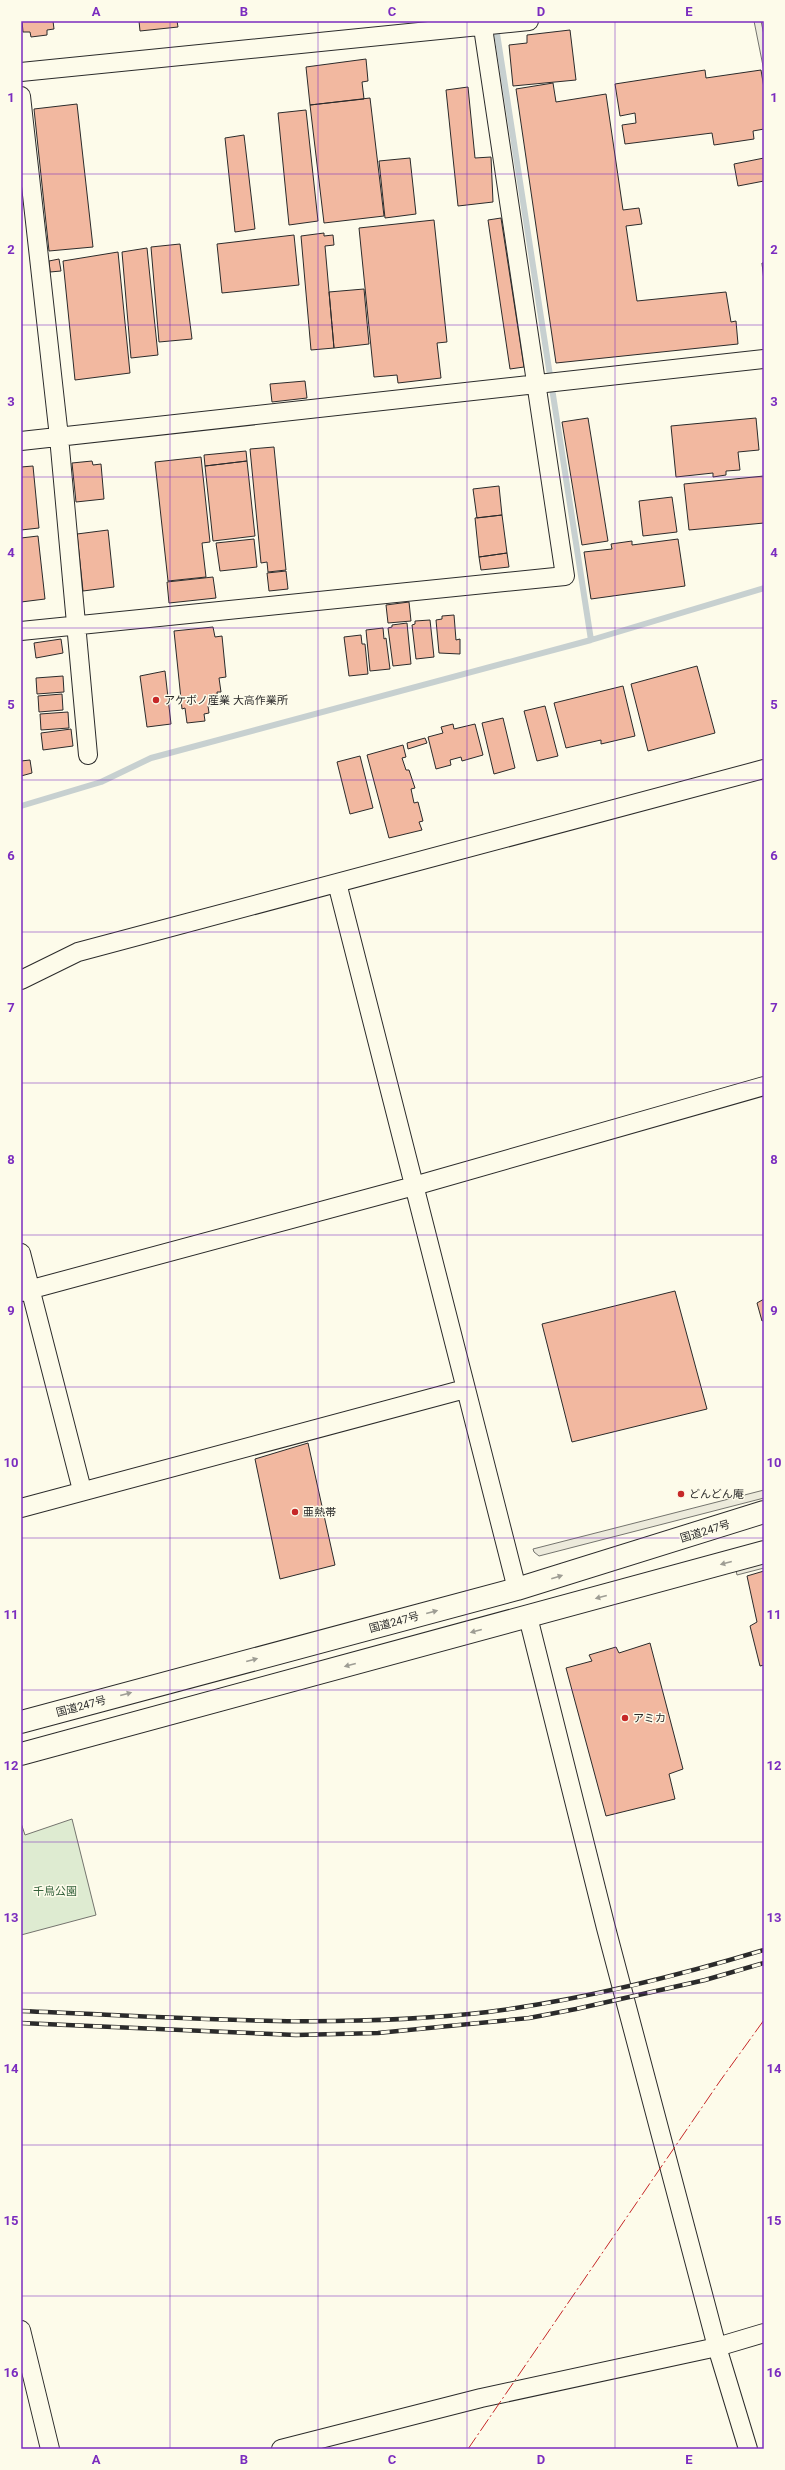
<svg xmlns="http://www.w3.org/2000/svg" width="785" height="2470" font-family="Roboto,'Noto Sans JP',sans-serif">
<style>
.green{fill:#deebd1;stroke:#74746e}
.parking{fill:#eceadb;stroke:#74746e}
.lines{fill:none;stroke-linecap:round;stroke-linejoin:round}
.stream{stroke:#c7d0d0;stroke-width:6}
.building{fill:#f2b8a0;stroke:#2b2b2b}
.minor-casing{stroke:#2b2b2b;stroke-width:20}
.trunk-casing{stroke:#2b2b2b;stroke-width:24}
.minor{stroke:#fdfbea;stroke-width:18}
.trunk{stroke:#fdfbea;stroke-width:22}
.rail-casing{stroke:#2b2b2b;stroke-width:4.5}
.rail{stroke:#fdfbea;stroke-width:3;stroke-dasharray:9;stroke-linecap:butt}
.power{stroke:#c62828;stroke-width:1;stroke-dasharray:14 3 2 3;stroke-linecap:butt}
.oneway{fill:#9e9d94}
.grid{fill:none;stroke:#7b2cbf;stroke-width:1;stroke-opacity:0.55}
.poi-dot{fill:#c62828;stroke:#fdfbea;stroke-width:1.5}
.labels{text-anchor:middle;stroke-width:3;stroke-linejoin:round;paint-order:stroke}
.poi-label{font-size:11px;fill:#2b2b2b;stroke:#fdfbea;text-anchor:start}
.street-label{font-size:11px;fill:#2b2b2b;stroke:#fdfbea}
.park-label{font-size:11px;fill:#34623c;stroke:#fdfbea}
.neatline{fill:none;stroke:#7b2cbf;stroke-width:1.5}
.grid-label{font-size:13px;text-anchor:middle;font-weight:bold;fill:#7b2cbf}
</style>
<rect width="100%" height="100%" fill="#fdfbea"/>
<path class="green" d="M72,1819L96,1915L21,1935V1823L25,1835Z"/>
<path class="parking" d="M754,21H761L764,35V71Z
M764,1490V1498L539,1556L534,1552L533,1549Z
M764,1559V1568L737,1575L736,1570Z"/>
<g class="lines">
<path class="stream" d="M496,27L591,640
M21,806L101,782L151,758L591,640L764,588"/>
</g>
<path class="building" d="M22,21H53L54,29L47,30V35L31,37L30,32H23Z
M139,21H177L178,27L140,31Z
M570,30L576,80L513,86L509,45L527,43V35Z
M366,59L368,81L362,82L364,99L310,105L306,67Z
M705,70L706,78L761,70L764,88V129L753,131L754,139L714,145L712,133L625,144L622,125L636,123L635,113L620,116L615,84Z
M553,83L556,102L606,94L623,210L639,208L642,224L626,226L637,301L726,292L731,322L736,321L738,344L556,363L516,89Z
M468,87L475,158L491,157L493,202L458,206L446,90Z
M370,98L384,216L324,223L310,105Z
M77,104L93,247L49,251L34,109Z
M306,110L318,221L289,225L278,113Z
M244,135L255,229L235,232L225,138Z
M410,158L416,214L385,218L379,161Z
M764,158V181L738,186L734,164Z
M501,218L524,367L510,369L488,220Z
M434,220L447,342L437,343L441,378L398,383L397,375L374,377L359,228Z
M324,233V236L333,235L334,245L325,246L334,348L311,350L301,236Z
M294,235L299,285L222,293L217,244Z
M180,244L192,339L159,342L151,247Z
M147,248L158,355L131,358L122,252Z
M118,252L130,373L75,380L63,261Z
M59,259L61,271L50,272L49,261Z
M762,263H764V281Z
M364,289L369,344L334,348L329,292Z
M305,381L307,398L272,402L270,384Z
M588,418L608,541L582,545L562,422Z
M756,418L759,450L738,452L740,470L726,471V475L713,477V473L676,477L671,426Z
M274,447L286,570L268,572L267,562L261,563L250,449Z
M246,451L247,461L205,466L204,455Z
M201,457L210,542L202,543L206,577L168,581L155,462Z
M92,461L93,465L101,464L104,499L76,502L72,463Z
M247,461L255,536L213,541L205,466Z
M33,466L39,528L21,530V467Z
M764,476V523L689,530L684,484Z
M499,486L502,515L477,518L473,489Z
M672,497L677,532L643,536L639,501Z
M502,515L507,553L479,557L475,518Z
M108,530L114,587L83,591L77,534Z
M38,536L45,599L21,602V538Z
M254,539L257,567L220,571L216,543Z
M678,539L685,586L591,599L584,552L612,549L611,544L632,541V545Z
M507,553L509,567L481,570L479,557Z
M286,571L288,589L269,591L267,573Z
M213,577L216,598L169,603L167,582Z
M409,602L411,621L388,623L386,605Z
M454,615L456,640L460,639V654L439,653L436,620L442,619V616Z
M430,620L434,657L416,659L412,625L415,624V621Z
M407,623L411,664L393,666L388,628L392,627V625Z
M213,627L215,637L222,636L226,677L219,678L221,692H217L218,705L208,706L209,713L204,714L205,721L187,723L185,708L182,709L174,631Z
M383,628L384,639L386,638L390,669L370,671L366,630Z
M361,635L362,644H365L368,674L349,676L344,637Z
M61,639L63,653L36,658L34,643Z
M697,666L715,733L648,751L631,684Z
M165,671L171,724L147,727L140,676Z
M63,676L64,692L37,694L36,678Z
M623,686L635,736L601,744V740L566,748L554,703Z
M62,694L63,710L39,712L38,696Z
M545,706L558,756L537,761L524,711Z
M68,712L69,728L41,730L40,714Z
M503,718L515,768L494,774L482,723Z
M453,724L454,729L475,724L483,755L462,761L461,757L450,760L451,765L436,769L428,737L443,733L441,727Z
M71,729L73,746L43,750L41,733Z
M425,738L427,743L408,749L407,743Z
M403,745L406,757L402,758L406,770H409L415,788L411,789L414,803L418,802L423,821L419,822L422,830L389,838L367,755Z
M360,756L373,808L350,814L337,762Z
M30,760L32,773L21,776V761Z
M675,1291L707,1409L572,1442L542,1324Z
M764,1299V1320L762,1321L757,1303Z
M308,1443L335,1565L280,1579L255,1459Z
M764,1571V1665L760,1666L750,1626L757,1622L747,1576Z
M650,1643L683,1769L669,1774L675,1799L606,1816L566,1668L592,1661L589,1655L616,1647L619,1653Z"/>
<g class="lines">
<defs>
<path id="minor" d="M21,72L529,21
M21,96L59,437L88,755
M21,441L764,359
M21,631L565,576L482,21
M337,883L517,1589
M21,980L78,952L764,769
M21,1253L82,1490
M21,1292L414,1186L764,1086
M21,1508L465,1389
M528,1617L606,1928L717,2347L748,2449
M21,2330L50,2449
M281,2449L481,2398L717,2347L764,2333"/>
<path id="trunk" d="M21,1722L517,1589L764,1512
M21,1754L764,1552"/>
</defs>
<use href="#minor" class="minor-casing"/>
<use href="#trunk" class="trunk-casing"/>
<use href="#minor" class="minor"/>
<use href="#trunk" class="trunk"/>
<defs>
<path id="rail" d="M21,2011C176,2017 333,2030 488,2012C582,2000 674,1977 764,1950
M21,2023L296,2035L378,2033L529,2018L576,2009L705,1980L764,1963"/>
</defs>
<use href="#rail" class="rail-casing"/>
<use href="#rail" class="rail"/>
<path class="power" d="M468,2449L720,2081L764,2020"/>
</g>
<defs><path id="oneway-solid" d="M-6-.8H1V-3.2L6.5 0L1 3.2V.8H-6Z"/></defs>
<g class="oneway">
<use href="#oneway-solid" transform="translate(726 1563) rotate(165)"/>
<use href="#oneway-solid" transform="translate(557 1577) rotate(-17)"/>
<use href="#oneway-solid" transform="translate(601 1597) rotate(165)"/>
<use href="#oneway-solid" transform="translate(432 1612) rotate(-15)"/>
<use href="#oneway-solid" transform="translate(476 1631) rotate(165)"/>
<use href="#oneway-solid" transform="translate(252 1660) rotate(-15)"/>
<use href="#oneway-solid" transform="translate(350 1665) rotate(165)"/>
<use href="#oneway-solid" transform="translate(126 1694) rotate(-15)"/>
</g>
<path class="grid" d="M170,21V2449M318,21V2449M467,21V2449M615,21V2449M21,174H764M21,325H764M21,477H764M21,628H764M21,780H764M21,932H764M21,1083H764M21,1235H764M21,1387H764M21,1538H764M21,1690H764M21,1842H764M21,1993H764M21,2145H764M21,2296H764"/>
<g class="poi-dot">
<circle cx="156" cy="700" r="4"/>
<circle cx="681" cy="1494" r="4"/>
<circle cx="295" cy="1512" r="4"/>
<circle cx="625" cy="1718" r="4"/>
</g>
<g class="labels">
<g class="poi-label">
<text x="164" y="704">アケボノ産業 大高作業所</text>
<text x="689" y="1498">どんどん庵</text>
<text x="303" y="1516">亜熱帯</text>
<text x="633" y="1722">アミカ</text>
</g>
<g class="street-label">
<text transform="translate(705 1531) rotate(-17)" y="4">国道247号</text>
<text transform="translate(394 1622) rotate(-15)" y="4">国道247号</text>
<text transform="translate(81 1706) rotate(-15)" y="4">国道247号</text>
</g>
<g class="park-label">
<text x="55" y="1895">千鳥公園</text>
</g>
</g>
<rect width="785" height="2470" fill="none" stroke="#fdfbea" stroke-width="44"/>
<rect x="22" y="22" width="741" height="2426" class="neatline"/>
<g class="grid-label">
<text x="96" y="16">A</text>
<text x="244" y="16">B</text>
<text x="392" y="16">C</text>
<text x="541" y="16">D</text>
<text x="689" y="16">E</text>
<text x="11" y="102">1</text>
<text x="774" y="102">1</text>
<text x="11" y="254">2</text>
<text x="774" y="254">2</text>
<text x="11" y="406">3</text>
<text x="774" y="406">3</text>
<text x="11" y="557">4</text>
<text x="774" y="557">4</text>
<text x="11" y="709">5</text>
<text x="774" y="709">5</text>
<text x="11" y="860">6</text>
<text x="774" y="860">6</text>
<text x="11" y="1012">7</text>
<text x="774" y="1012">7</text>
<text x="11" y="1164">8</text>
<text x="774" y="1164">8</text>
<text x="11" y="1315">9</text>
<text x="774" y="1315">9</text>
<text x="11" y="1467">10</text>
<text x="774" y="1467">10</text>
<text x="11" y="1619">11</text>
<text x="774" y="1619">11</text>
<text x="11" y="1770">12</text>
<text x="774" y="1770">12</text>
<text x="11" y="1922">13</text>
<text x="774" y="1922">13</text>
<text x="11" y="2073">14</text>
<text x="774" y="2073">14</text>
<text x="11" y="2225">15</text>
<text x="774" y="2225">15</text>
<text x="11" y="2377">16</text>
<text x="774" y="2377">16</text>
<text x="96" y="2464">A</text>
<text x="244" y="2464">B</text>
<text x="392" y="2464">C</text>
<text x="541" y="2464">D</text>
<text x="689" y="2464">E</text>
</g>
</svg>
